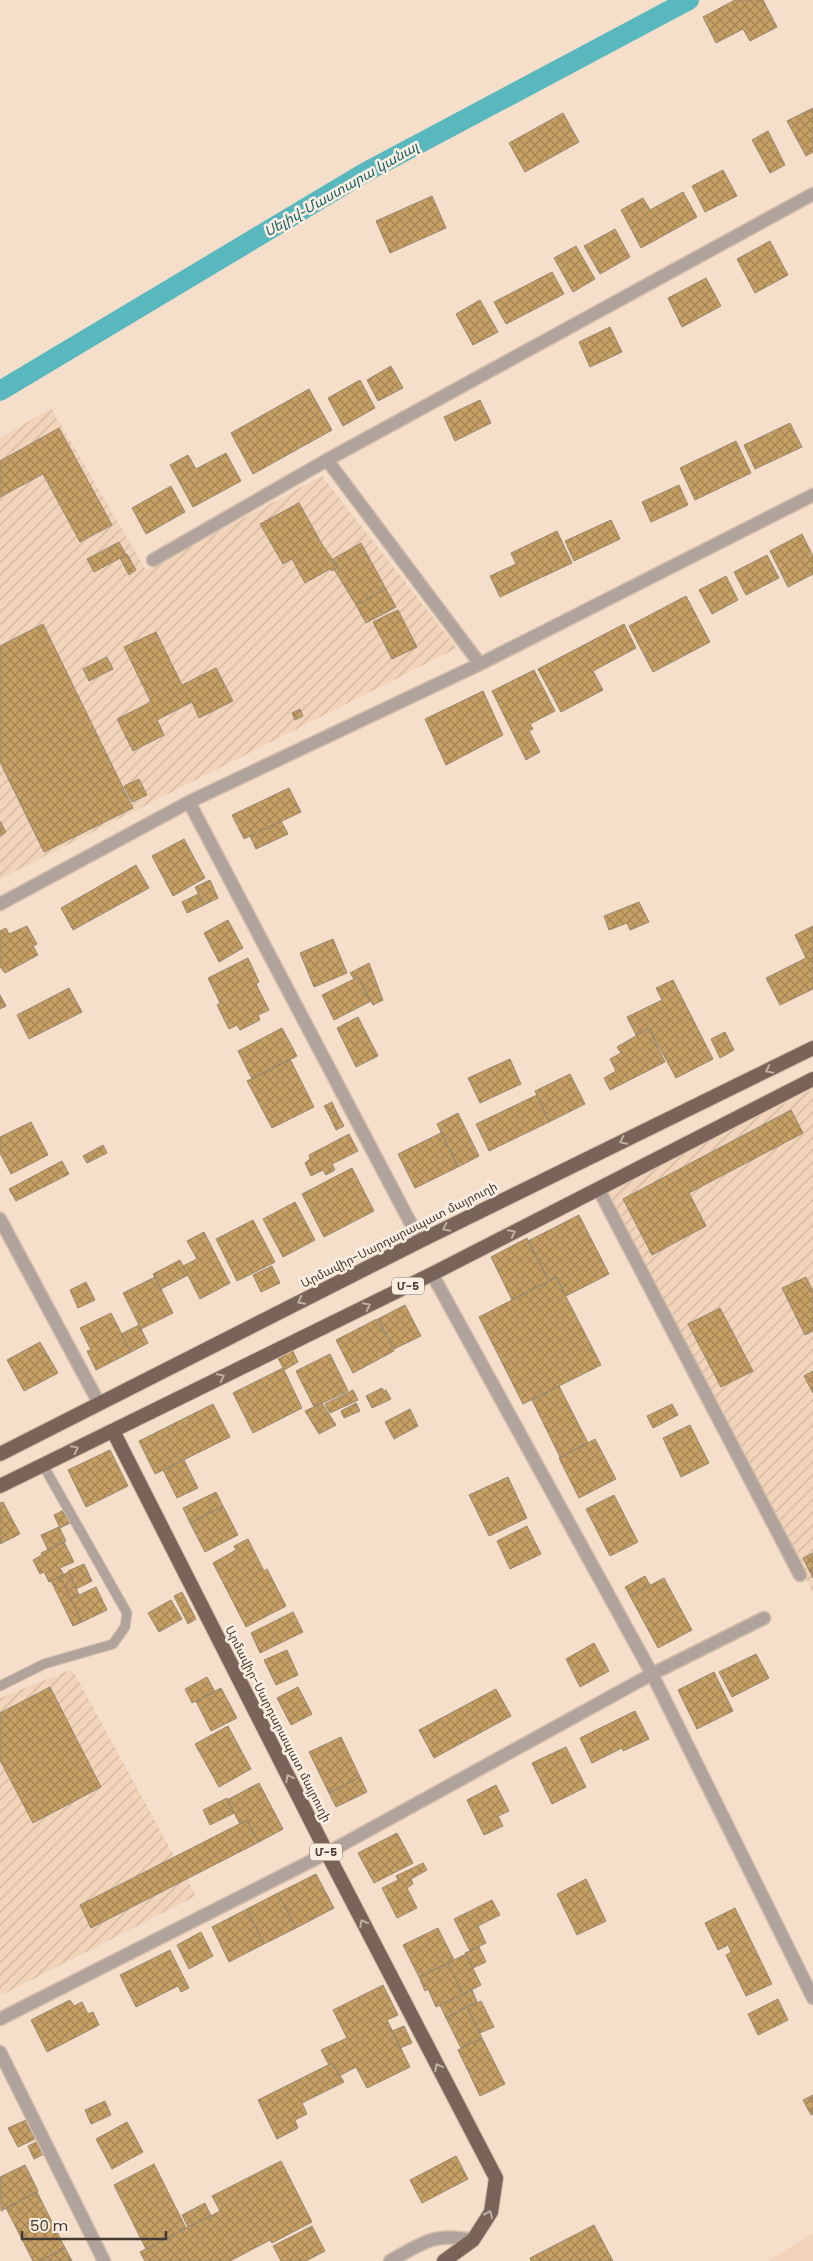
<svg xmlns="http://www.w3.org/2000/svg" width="813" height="2261" font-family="Poppins,'Noto Sans Armenian',sans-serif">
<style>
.industrial{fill:url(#industrial-furrows)}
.built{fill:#f1d4b9}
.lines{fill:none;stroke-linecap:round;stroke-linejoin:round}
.canal{stroke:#59b8bd;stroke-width:20}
.building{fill:url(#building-cross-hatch);stroke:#988871}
.service-casing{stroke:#d2beab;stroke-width:11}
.minor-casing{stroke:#d2beab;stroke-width:15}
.trunk-casing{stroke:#d2beab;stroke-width:16}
.service{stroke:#afa39c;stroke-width:9}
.minor{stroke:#afa39c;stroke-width:12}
.trunk{stroke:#7a6358;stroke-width:14}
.oneway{stroke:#c2afa3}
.labels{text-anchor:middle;stroke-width:5;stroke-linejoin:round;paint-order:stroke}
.shield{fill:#fceee1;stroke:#7a7066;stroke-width:1}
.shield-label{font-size:11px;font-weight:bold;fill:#433a31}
.street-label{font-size:12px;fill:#433a31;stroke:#fceee1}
.water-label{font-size:14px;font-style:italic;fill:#146367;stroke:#fceee1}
</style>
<defs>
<pattern id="industrial-furrows" width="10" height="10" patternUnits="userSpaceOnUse" patternTransform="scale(1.25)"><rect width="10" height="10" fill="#f1d4b9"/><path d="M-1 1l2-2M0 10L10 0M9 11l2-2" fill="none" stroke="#d0b7a0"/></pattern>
<pattern id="building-cross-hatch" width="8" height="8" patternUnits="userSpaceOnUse" patternTransform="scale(1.25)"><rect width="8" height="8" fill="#c7a065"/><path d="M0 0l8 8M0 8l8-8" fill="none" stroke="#a38354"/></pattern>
</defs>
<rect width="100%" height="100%" fill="#f6dfca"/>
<path class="industrial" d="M51,408L146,570L322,476L457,648L0,879V438Z
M813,1089V1593L608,1191Z
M72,1669L196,1896L2,1995L0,1992V1698Z"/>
<path class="built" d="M813,2233V2261H768Z"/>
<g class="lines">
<path class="canal" d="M0,391L364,173L689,0"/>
</g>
<path class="building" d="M735,0H763L777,27L750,41L743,29L716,43L703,17Z
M813,108V152L806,156L787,121Z
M563,113L579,142L525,172L509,143Z
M768,131L785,165L770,173L752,140Z
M723,170L737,196L705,212L692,186Z
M683,192L697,217L641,248L621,210L643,198L650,210Z
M432,196L446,228L390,253L376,221Z
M615,229L630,257L600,274L584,246Z
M770,241L788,275L755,293L737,259Z
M576,246L595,279L573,292L554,258Z
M552,272L564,294L506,324L494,302Z
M706,278L721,306L682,327L668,298Z
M480,300L498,332L473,345L456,314Z
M610,327L622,352L590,367L579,342Z
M391,366L403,388L378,401L367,380Z
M360,380L375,408L343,426L328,398Z
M309,389L332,430L253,474L231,433Z
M480,400L491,423L455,441L444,417Z
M790,423L802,447L755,469L744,445Z
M59,428L112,525L80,542L43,474L0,497V461Z
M736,441L751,473L695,500L680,468Z
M226,453L241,481L193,507L170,465L188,455L196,469Z
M679,485L688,505L651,522L642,502Z
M171,486L185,512L146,534L132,508Z
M299,503L323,546L338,567L332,571L330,569L305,583L292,559L283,564L260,524Z
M611,520L620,539L574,561L565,541Z
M557,531L572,563L500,597L490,576L516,564L511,553Z
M802,534L813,556V574L788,587L770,551Z
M119,542L126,555L94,572L87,559Z
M361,543L386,589L356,605L334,569L338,567L333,559Z
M127,554L136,570L129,575L120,558Z
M767,555L779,578L746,595L734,572Z
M726,576L738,600L712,614L699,590Z
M386,589L396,607L366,623L356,605Z
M686,596L710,642L653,672L629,626Z
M398,610L417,647L392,659L373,622Z
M43,624L133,808L44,852L0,762V646Z
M624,624L636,648L593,671L603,690L561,712L538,669Z
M156,632L182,685L216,668L233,701L199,718L192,702L157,720L164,735L133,751L117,719L151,702L124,647Z
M107,657L113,669L89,681L83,669Z
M534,670L555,711L530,724L533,729L529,731L540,752L526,760L492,691Z
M483,691L503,735L446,765L425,719Z
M300,709L303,716L295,720L292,713Z
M139,779L147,795L132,802L124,786Z
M289,788L301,812L244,839L232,815Z
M0,821L6,832L0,836Z
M281,821L288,834L256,849L250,836Z
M184,839L205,878L173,896L152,856Z
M136,865L149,888L73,930L61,908Z
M210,880L218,898L204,905L195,887Z
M198,894L204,905L187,913L182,902Z
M639,902L649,922L630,930L627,923L609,930L604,916Z
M228,920L243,948L219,962L204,933Z
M27,926L37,944L33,946L38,955L5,973L0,967V931L6,928L9,934Z
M813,926V989L780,1005L766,978L806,958L795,935Z
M333,939L347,973L314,987L300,953Z
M248,958L259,982L256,984L269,1010L258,1015L260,1020L240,1030L237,1025L229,1029L217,1005L220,1003L208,978Z
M369,963L383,1000L373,1005L358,977L354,979L350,973Z
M358,977L371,1001L334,1020L322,995Z
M673,980L713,1059L676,1078L649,1028L636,1035L627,1017L662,1000L656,988Z
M69,988L82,1012L29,1039L17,1015Z
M0,995L6,1006L0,1009Z
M358,1017L378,1056L356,1067L337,1028Z
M282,1028L297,1056L252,1079L238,1051Z
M649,1028L665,1062L610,1090L604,1078L616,1071L610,1059L621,1053L617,1047Z
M725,1032L734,1050L720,1058L711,1039Z
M290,1059L314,1107L272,1128L247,1081Z
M510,1059L521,1084L480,1103L468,1078Z
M570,1074L585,1104L549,1122L535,1091Z
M537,1095L549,1122L489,1151L476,1124Z
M332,1102L336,1111L329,1115L324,1106Z
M791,1110L803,1133L689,1193L706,1226L652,1255L623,1199Z
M336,1111L344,1126L336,1130L329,1115Z
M458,1113L479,1156L458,1167L437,1124Z
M31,1122L48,1155L11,1174L0,1153V1137Z
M441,1133L458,1167L415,1188L398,1154Z
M349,1134L358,1151L332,1164L335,1170L326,1175L323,1170L311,1176L305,1163L310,1159L309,1155Z
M103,1145L107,1153L87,1163L83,1156Z
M62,1161L69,1174L16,1201L9,1189Z
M352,1168L374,1211L324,1237L302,1194Z
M295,1202L315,1240L283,1257L263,1219Z
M579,1215L609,1274L566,1296L556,1277L549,1281L528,1241Z
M253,1220L275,1262L237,1281L216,1239Z
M204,1232L230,1283L200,1299L183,1266L197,1259L187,1241Z
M527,1238L549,1281L512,1300L491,1257Z
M180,1260L188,1275L161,1289L153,1274Z
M272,1266L280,1283L261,1292L253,1275Z
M155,1277L173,1313L141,1329L123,1293Z
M556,1277L601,1365L523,1404L479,1317Z
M806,1277L813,1291V1331L805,1335L782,1288Z
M86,1282L95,1300L78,1308L70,1290Z
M405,1305L421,1336L394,1349L378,1319Z
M720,1308L753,1371L721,1387L688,1324Z
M111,1313L131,1352L96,1370L87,1351L91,1350L80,1328Z
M377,1319L394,1351L353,1373L336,1340Z
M139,1325L148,1343L131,1352L121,1334Z
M40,1342L58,1373L24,1391L7,1360Z
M291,1347L298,1362L284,1370L276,1354Z
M330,1354L348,1391L314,1407L296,1371Z
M283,1368L302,1408L253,1433L233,1393Z
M813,1371V1393L804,1376Z
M559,1386L588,1443L560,1457L532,1400Z
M382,1388L384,1391L386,1390L391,1399L372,1408L366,1396Z
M353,1390L358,1400L330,1413L325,1404Z
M322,1403L336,1425L319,1434L305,1411Z
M356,1403L360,1411L344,1418L341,1411Z
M213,1404L230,1437L155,1474L139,1441Z
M672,1404L678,1415L653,1428L647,1416Z
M410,1409L418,1426L394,1439L385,1422Z
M690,1425L709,1463L681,1477L663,1438Z
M595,1439L616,1479L579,1498L559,1458Z
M110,1450L128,1486L86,1507L68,1470Z
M184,1460L198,1488L177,1498L163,1470Z
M508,1477L527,1518L489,1536L469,1495Z
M216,1492L223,1506L190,1523L183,1508Z
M614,1495L638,1542L610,1556L586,1509Z
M3,1502L20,1534L0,1544V1503Z
M223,1506L238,1535L205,1552L190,1523Z
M64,1510L70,1523L60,1528L54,1515Z
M527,1526L541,1554L510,1569L497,1541Z
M59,1527L66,1541L48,1550L41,1535Z
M248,1539L264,1571L267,1569L286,1606L246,1627L213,1563L236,1550L234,1546Z
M64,1542L74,1562L60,1568L64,1575L49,1582L44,1572L40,1574L33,1560L42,1555L41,1553Z
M813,1553V1578L803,1558Z
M84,1564L92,1581L76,1589L68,1571Z
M69,1572L79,1595L71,1599L60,1576Z
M60,1576L82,1622L73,1626L51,1581Z
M645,1576L650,1585L630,1596L625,1587Z
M664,1578L692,1630L658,1648L630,1596Z
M96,1587L107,1610L82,1622L71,1599Z
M182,1592L196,1619L188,1624L174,1596Z
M171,1600L182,1619L159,1632L148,1613Z
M293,1612L303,1632L260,1653L251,1633Z
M594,1643L609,1671L580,1687L566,1659Z
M287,1650L298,1675L276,1685L264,1660Z
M756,1654L769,1678L732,1697L719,1672Z
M714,1672L733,1711L697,1729L678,1690Z
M207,1677L215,1692L192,1703L185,1689Z
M50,1687L101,1787L33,1823L0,1760V1713Z
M298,1687L312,1714L291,1725L277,1698Z
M221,1688L237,1718L211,1731L196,1701Z
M496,1689L511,1716L434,1758L419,1730Z
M635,1711L649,1739L623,1751L622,1748L592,1763L580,1738Z
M228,1726L251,1769L219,1787L195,1744Z
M341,1737L360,1777L329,1793L309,1752Z
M566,1747L586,1787L552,1804L532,1763Z
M360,1777L367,1792L336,1807L329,1793Z
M259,1783L283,1829L259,1842L247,1820L240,1824L227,1800Z
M496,1785L509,1811L498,1816L503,1826L484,1835L467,1800Z
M227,1798L234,1813L210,1825L203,1810Z
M247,1820L259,1842L91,1928L80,1905Z
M397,1833L413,1863L374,1883L358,1853Z
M423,1863L427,1870L411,1879L413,1884L407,1888L417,1908L397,1918L382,1888L398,1880L396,1876Z
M316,1874L334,1908L296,1928L278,1893Z
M586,1879L606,1921L577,1935L557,1894Z
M278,1893L296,1928L264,1944L247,1909Z
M492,1900L500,1915L478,1926L486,1943L470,1951L454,1919Z
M735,1908L772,1984L746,1996L726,1955L731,1952L728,1945L718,1950L705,1923Z
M247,1909L264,1944L229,1962L212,1927Z
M438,1928L454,1960L419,1977L403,1945Z
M201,1932L213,1956L189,1969L177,1945Z
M479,1947L486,1962L473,1968L465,1953Z
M170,1950L189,1988L181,1992L178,1986L136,2007L120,1975Z
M466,1954L481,1985L463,1994L448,1963Z
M448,1963L463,1994L436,2007L428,1989L425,1991L419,1977Z
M383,1985L398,2015L387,2020L410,2067L367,2088L356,2067L339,2076L332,2063L329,2065L321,2050L347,2038L333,2010Z
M472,1990L477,2002L446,2018L440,2005Z
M778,1999L788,2020L758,2035L748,2014Z
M70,2000L74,2006L82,2002L88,2014L93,2012L99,2025L47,2052L31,2020Z
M481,2001L494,2027L480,2033L467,2007Z
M467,2007L482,2038L461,2048L446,2018Z
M404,2026L412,2043L400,2048L392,2031Z
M482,2038L505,2084L480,2096L458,2050Z
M332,2063L344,2082L302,2103L307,2114L295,2120L298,2128L277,2139L258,2100Z
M813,2095V2114L811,2115L803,2100Z
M105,2101L111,2115L91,2124L85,2110Z
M26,2120L35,2139L18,2147L8,2128Z
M127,2122L143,2152L112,2169L96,2139Z
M40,2140L46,2153L34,2159L28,2146Z
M456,2156L468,2179L422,2203L410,2180Z
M281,2161L312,2222L272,2243L270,2240L230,2261H145L140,2252L220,2211L212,2196Z
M154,2164L186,2228L146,2249L114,2185Z
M25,2165L38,2191L1,2211L0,2177Z
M37,2192L65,2248L40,2261H33L6,2208Z
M205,2203L211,2216L188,2227L182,2215Z
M594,2225L613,2261H531L530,2258Z
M312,2226L325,2251L306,2261H281L273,2246Z
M65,2248L72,2261H40Z"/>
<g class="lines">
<defs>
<path id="service" d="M0,1686L44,1664L113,1644L125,1627L127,1613L43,1465"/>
<path id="minor" d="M327,460L480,664
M153,560L327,460L813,194
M189,802L420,1241
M0,904L189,802L480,664L813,495
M599,1190L800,1575
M0,1219L99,1403
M432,1274L652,1674L813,1998
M0,2019L327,1853L652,1674L764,1618
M0,2052L104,2261
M390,2261C423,2243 434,2232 473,2240"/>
<path id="trunk" d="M113,1431L327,1853L496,2178L491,2212L473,2240L444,2261
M0,1454L420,1241L813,1048
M0,1486L432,1274L813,1079"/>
</defs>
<use href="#service" class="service-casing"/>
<use href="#minor" class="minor-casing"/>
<use href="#trunk" class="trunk-casing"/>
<use href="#service" class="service"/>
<use href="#minor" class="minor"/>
<use href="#trunk" class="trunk"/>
</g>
<defs><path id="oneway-chevron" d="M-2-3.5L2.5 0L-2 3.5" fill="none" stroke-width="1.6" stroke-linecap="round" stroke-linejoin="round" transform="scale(1.25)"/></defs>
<g class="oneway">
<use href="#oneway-chevron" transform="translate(769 1070) rotate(154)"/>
<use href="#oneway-chevron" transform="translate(623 1141) rotate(154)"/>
<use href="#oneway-chevron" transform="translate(446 1228) rotate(154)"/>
<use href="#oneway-chevron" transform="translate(512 1233) rotate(-27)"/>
<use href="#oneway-chevron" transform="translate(301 1301) rotate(153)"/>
<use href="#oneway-chevron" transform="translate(367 1306) rotate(-26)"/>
<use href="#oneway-chevron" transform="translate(221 1377) rotate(-26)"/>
<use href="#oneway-chevron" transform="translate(75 1449) rotate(-26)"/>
<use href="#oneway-chevron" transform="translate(289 1778) rotate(-117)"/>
<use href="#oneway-chevron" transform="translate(363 1923) rotate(-118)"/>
<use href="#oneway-chevron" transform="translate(438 2067) rotate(-118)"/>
<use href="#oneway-chevron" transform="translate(489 2214) rotate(-66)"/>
</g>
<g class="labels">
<g class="shield">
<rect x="392" y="1277.5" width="32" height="17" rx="4"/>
<rect x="310" y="1843.5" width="32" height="17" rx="4"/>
</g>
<g class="shield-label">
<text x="408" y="1290">Մ-5</text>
<text x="326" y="1856">Մ-5</text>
</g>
<g class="street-label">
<text transform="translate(399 1235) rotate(-27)" y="4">Արմավիր-Սարդարապատ մայրուղի</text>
<text transform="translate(278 1724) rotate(63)" y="4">Արմավիր-Սարդարապատ մայրուղի</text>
</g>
<g class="water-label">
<text transform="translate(341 189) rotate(-30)" y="5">Սելիվ֊Մաստարա կանալ</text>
</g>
</g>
<path d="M22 2231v8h144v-8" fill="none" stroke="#433a31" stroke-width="2.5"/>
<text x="30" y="2231" font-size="15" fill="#433a31" stroke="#fceee1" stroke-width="4" paint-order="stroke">50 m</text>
</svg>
